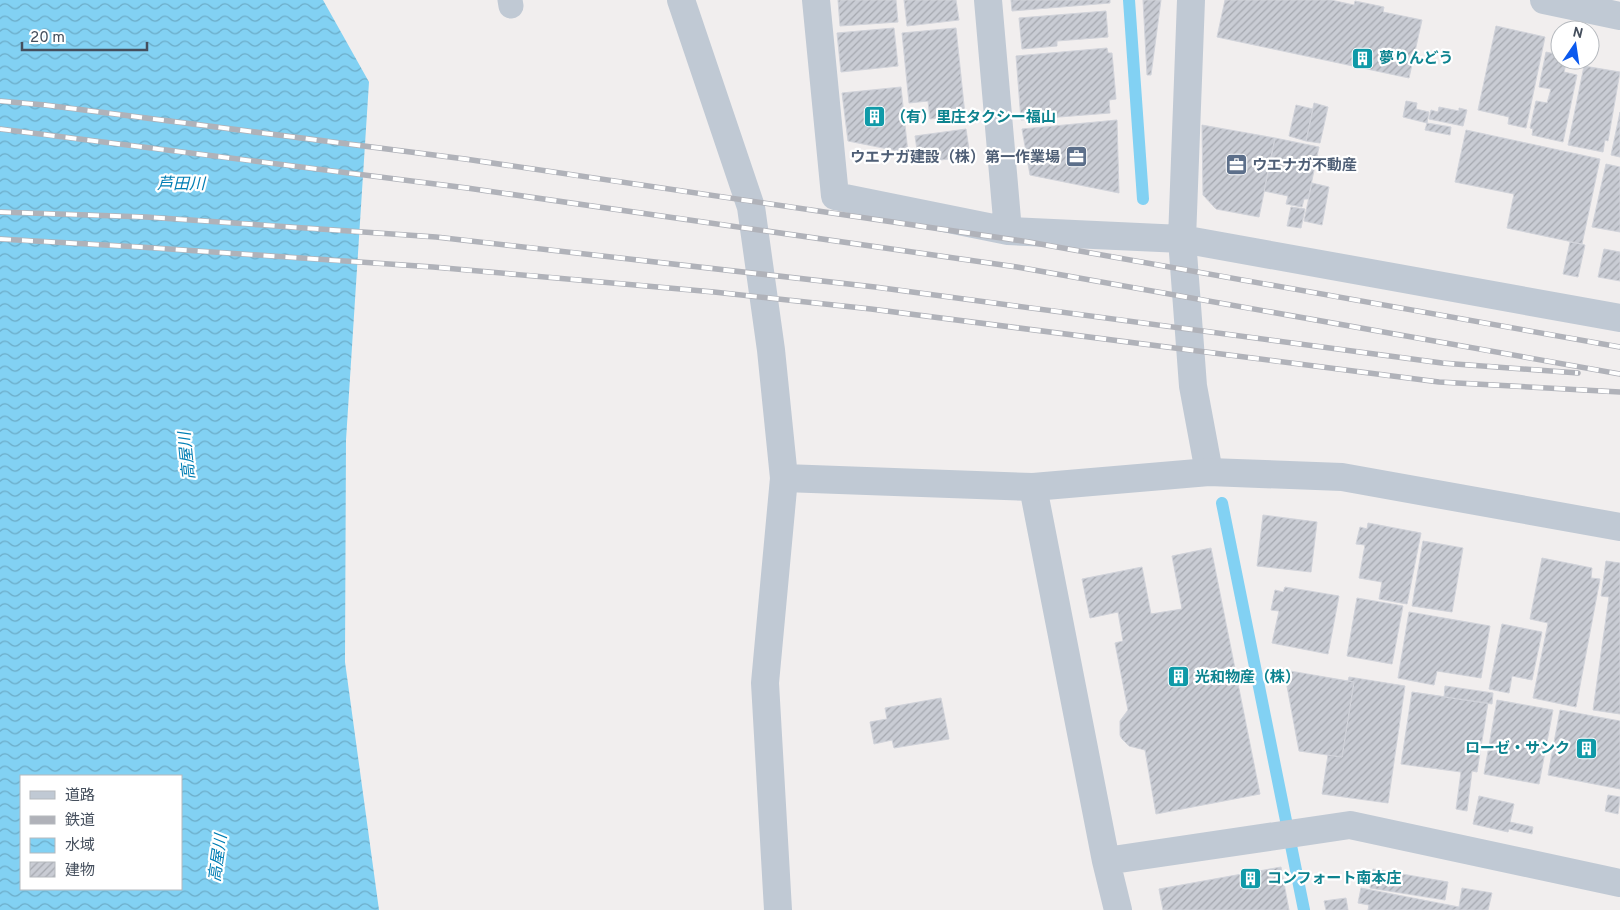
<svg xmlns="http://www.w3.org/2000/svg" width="1620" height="910" font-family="Overpass,'Noto Sans JP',sans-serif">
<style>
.water{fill:url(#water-waves);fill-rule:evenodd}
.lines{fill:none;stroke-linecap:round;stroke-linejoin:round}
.stream{stroke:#82d1f3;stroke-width:12}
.building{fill:url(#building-hatch);stroke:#d1d3da}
.service{stroke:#c0c9d4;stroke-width:25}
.minor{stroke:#c0c9d4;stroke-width:28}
.tertiary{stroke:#c0c9d4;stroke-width:28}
.rail-casing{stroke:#b0b2b9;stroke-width:5.5}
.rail{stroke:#fff;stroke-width:4;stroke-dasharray:11;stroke-linecap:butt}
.labels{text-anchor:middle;stroke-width:4.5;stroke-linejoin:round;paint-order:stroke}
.culture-label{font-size:15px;font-weight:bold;fill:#0d838f;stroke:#fff;text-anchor:start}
.service-label{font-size:15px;font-weight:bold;fill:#4e5e75;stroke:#fff;text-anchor:end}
.water-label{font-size:16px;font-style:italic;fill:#017eb4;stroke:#fff}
</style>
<defs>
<pattern id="water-waves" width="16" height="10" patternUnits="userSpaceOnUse" patternTransform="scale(1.25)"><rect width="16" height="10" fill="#82d1f3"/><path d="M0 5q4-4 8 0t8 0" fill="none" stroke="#6cacc8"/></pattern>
<pattern id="building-hatch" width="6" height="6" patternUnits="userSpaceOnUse" patternTransform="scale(1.25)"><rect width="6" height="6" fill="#c9ccd4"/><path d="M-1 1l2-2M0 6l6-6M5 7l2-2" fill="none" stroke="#a5a8af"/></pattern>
</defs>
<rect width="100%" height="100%" fill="#f1eeee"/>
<path class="water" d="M0,0H323L369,82L346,440L345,662L379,910H0ZM21,776H181V889H21Z"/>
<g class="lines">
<path class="stream" d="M1129,0L1143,199
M1222,503L1304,910"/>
</g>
<path class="building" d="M838,0H896L898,22L840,26Z
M904,0H956L959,20L907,26Z
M1011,0H1110V3L1012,11Z
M1143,0H1161L1151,75H1147Z
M1225,0H1331L1354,5L1355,1L1384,7L1383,12L1422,20L1409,78L1217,37Z
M1106,11L1108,37L1057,41V46L1022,49L1019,18Z
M1496,26L1545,37L1526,128L1508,124L1509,117L1478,110Z
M894,28L898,66L841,72L837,33Z
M956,28L965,115L930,119L928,101L909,103L902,33Z
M1107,48L1108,53H1112L1116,99L1109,100L1110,113L1021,120L1016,56Z
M1546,52L1560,55V60H1567L1564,72L1577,75L1563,142L1532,135L1533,129L1530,128L1536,101L1547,103L1551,89L1539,87Z
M1584,66L1620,72L1608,141L1605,140L1603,152L1568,145Z
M901,87L908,153L848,141L842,93Z
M1406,101L1417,103L1416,109L1429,112L1427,123L1403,117Z
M1314,103L1328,107L1320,143L1306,141Z
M1296,105L1313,109L1306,141L1289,136Z
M1439,107L1459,111V108L1467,110L1463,126L1429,119L1431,110L1438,112Z
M1620,112V157L1611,155Z
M1117,120L1119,193L1030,175L1022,129Z
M1427,123L1451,127L1450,135L1425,130Z
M1202,125L1275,138L1259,217L1216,209L1203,195Z
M966,129L970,156L919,163L915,136Z
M1466,130L1600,159L1582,244L1507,228L1514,194L1455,182Z
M1275,138L1319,147L1308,199H1304L1302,207L1286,204L1288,196L1264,191Z
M1606,164L1620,167V232L1592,227Z
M1312,183L1329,187L1322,225L1304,221Z
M1291,207L1305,209L1301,228L1287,226Z
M1570,242L1585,245L1578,277L1563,274Z
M1604,249L1620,252V281L1598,277Z
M1263,515L1317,522L1311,572L1257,566Z
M1368,523L1421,533L1407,604L1379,599L1382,582L1359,578L1365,545L1356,544L1360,527L1367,529Z
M1423,541L1463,548L1452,612L1412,606Z
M1211,548L1260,794L1156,814L1145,750L1129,746L1122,739L1120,735V721L1128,710L1115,643L1123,641L1118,612L1090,618L1082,579L1142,567L1151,614L1182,609L1172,556Z
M1542,558L1592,568L1591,578L1600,579L1576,707L1533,698L1548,623L1530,619Z
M1606,561L1620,563V714L1593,710L1609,597L1601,596Z
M1285,587L1339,596L1328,654L1272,643L1279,611L1271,610L1275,590L1283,592Z
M1357,598L1403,606L1392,664L1347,656Z
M1409,612L1490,626L1481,678L1437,671L1434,685L1398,678Z
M1502,624L1542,632L1532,680L1512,676L1509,693L1489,689Z
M1284,670L1354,682L1342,757L1299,751Z
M1349,677L1405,686L1388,803L1322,794L1328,755L1342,757L1354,682L1348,681Z
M1445,686L1493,693L1492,704L1444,697Z
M1412,692L1488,703L1477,772L1472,771L1467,811L1456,809L1461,772L1401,764Z
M941,698L949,739L894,748L892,740L874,744L870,722L887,719L885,708Z
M1497,700L1553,710L1539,784L1484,774Z
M1560,710L1620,721V789L1548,775Z
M1608,795L1620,797L1618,814L1605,811Z
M1479,796L1514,804L1510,822L1533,827L1532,834L1509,829L1508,832L1473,824Z
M1281,867L1289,910H1163L1159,889Z
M1373,869L1448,882L1445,900L1370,888Z
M1361,888L1459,907L1462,888L1492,893L1488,910H1368L1369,905L1358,903Z
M1346,898L1348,910H1326L1324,901Z"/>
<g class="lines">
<path class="service" d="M510,0L511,6"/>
<path class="minor" d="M816,0L835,196L1008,231
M988,0L1008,231L1182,239L1620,318
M1191,0L1182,239L1193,386L1209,472
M1544,0L1620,16
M1033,487L1106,861L1118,910
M1106,861L1350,825L1620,883"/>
<path class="tertiary" d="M681,0L751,207L771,350L784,478L765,683L778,910
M784,478L1033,487L1209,472L1342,477L1620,527"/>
<defs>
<path id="rail" d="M0,101L45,105L465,159L1029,242L1620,347
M0,129L467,188L1017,267L1620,374
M0,212L146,217L436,237L875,287L1442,363L1578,373
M0,239L140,247L433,267L714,292L871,309L1439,382L1620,392"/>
</defs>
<use href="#rail" class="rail-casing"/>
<use href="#rail" class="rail"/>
</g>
<defs>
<symbol id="building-square" viewBox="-11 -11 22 22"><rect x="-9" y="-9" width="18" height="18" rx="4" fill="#0f9aa8" stroke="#fff"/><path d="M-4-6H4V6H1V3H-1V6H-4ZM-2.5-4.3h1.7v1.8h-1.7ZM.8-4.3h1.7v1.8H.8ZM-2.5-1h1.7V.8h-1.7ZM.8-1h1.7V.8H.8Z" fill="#fff"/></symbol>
<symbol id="office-square" viewBox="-11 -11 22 22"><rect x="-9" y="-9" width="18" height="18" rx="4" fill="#5c6f8a" stroke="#fff"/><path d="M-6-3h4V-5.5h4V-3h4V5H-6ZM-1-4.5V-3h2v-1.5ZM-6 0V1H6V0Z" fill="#fff"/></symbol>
</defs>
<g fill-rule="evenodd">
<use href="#building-square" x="1350" y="46" width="25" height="25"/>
<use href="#building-square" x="862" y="104" width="25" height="25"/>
<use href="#office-square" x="1064" y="144" width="25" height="25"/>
<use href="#office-square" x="1224" y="152" width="25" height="25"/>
<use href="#building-square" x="1166" y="664" width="25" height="25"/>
<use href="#building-square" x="1574" y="736" width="25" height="25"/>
<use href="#building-square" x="1238" y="866" width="25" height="25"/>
</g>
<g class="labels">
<g class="culture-label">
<text x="1379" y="63">夢りんどう</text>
<text x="891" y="122">（有）里庄タクシー福山</text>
<text x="1195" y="682">光和物産（株）</text>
<text x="1570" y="753" text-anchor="end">ローゼ・サンク</text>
<text x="1267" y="883">コンフォート南本庄</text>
</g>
<g class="service-label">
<text x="1060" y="162">ウエナガ建設（株）第一作業場</text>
<text x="1252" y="170" text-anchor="start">ウエナガ不動産</text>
</g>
<g class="water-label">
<text x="181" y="189">芦田川</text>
<text transform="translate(186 456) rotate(-96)" y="6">高屋川</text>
<text transform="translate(217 858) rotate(-82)" y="6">高屋川</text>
</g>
</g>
<rect x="20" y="775" width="162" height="115" fill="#ffffff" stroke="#b5b9be"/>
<rect x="30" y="791" width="25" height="8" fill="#c0c9d4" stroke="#b5b9be"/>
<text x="65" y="800" font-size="15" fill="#454f5d">道路</text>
<rect x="30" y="816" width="25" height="8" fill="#b0b2b9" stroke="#b5b9be"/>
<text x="65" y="825" font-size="15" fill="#454f5d">鉄道</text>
<rect x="30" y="838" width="25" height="15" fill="url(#water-waves)" stroke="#b5b9be"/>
<text x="65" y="850" font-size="15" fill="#454f5d">水域</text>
<rect x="30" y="862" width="25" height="15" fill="url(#building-hatch)" stroke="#b5b9be"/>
<text x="65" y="875" font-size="15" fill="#454f5d">建物</text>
<g transform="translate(1575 45) rotate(13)"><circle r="24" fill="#ffffff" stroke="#b5b9be"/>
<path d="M0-4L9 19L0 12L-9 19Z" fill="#0b59ee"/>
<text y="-8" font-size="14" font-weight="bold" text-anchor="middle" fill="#454f5d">N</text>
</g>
<path d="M22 42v8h125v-8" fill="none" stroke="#454f5d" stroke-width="2.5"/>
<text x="30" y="42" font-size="15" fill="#454f5d" stroke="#ffffff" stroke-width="4" paint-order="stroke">20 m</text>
</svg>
